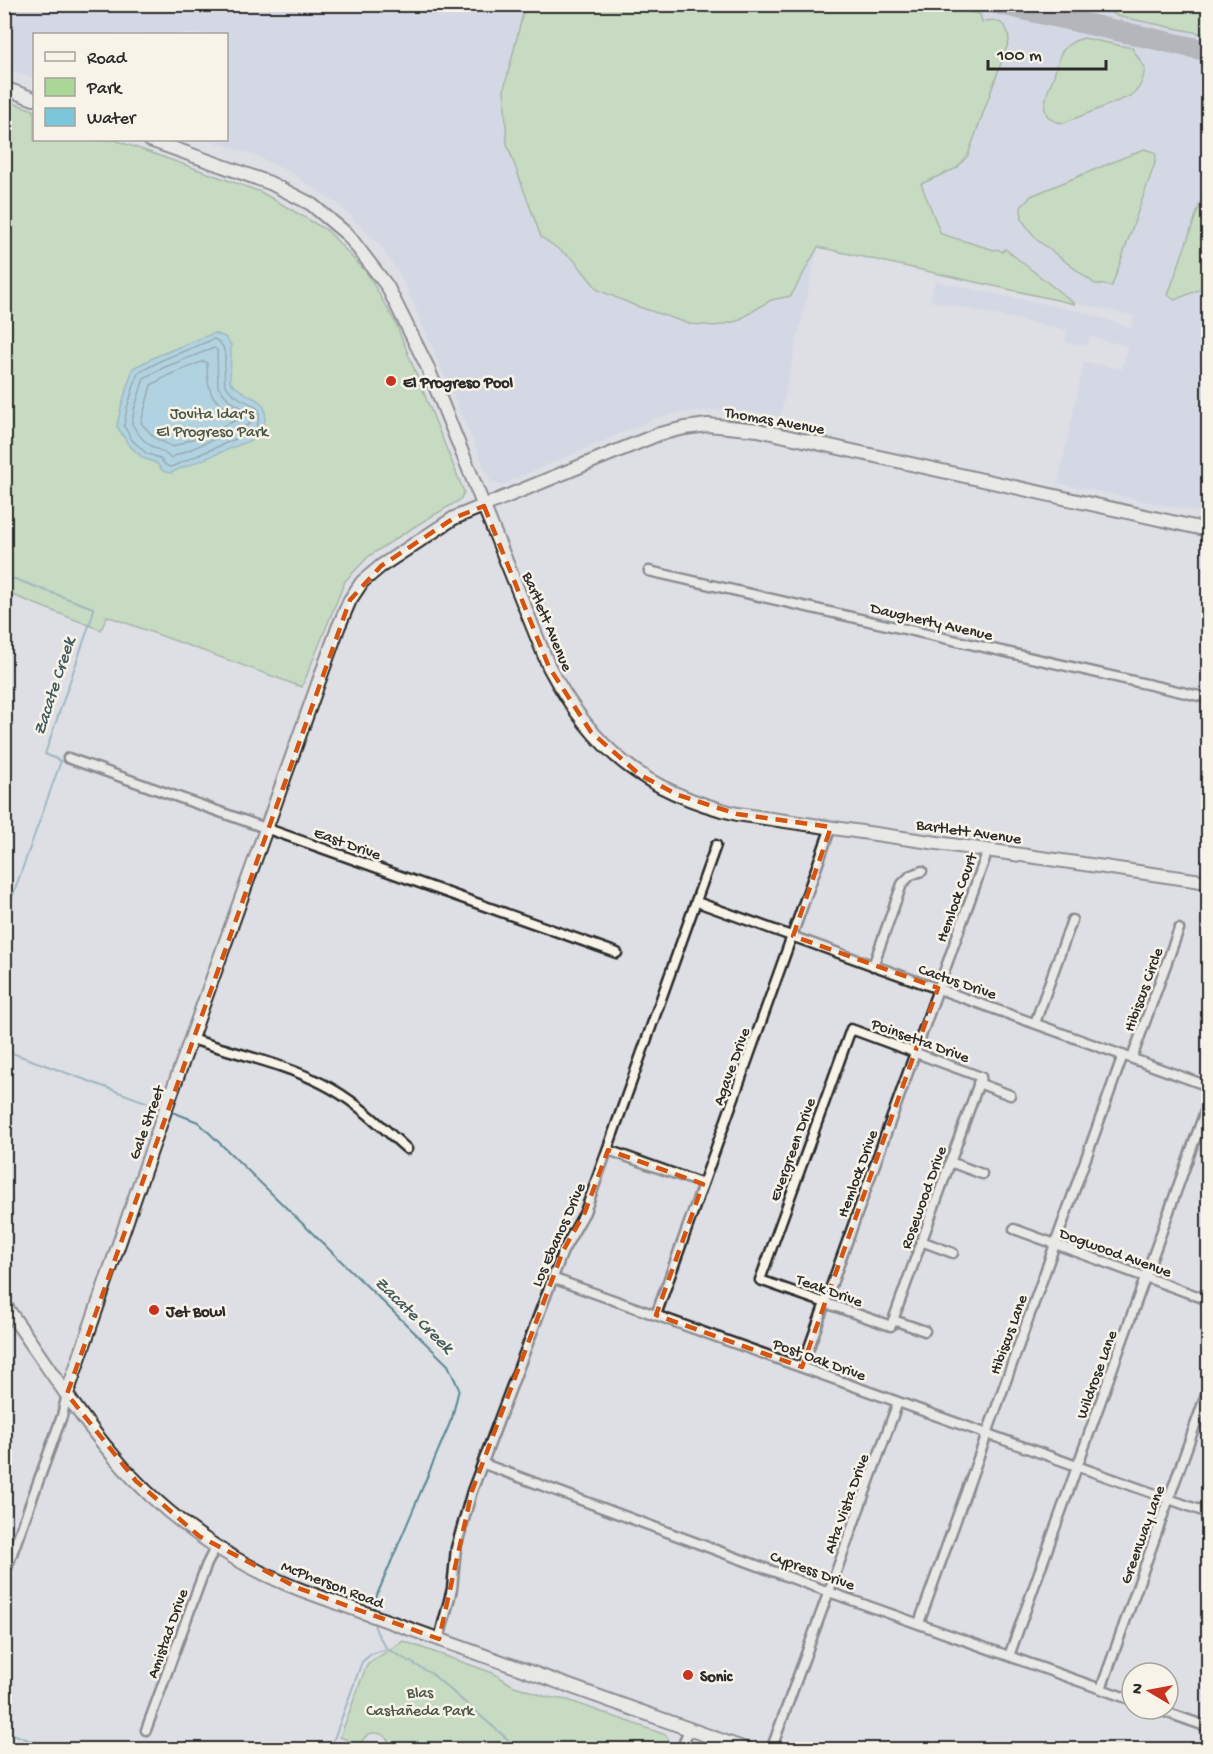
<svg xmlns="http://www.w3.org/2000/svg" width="1213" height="1754" font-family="'Gochi Hand',sans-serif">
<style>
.built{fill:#cbd1e3}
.green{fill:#aad796;stroke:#6a8160;stroke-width:1.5}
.water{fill:#7bc6db;stroke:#5b8895;stroke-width:1.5}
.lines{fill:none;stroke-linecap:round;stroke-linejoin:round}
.shore{stroke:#4b6971;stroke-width:1.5}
.stream{stroke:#5b8895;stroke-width:2}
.taxiway{stroke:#848588;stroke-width:21}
.street-casing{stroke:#2b2b2b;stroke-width:13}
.secondary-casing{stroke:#2b2b2b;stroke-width:16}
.street{stroke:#f7f3e8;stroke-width:8}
.secondary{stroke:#f7f3e8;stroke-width:12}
.marked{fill:none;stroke:#d5540f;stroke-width:4.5;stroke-dasharray:12 8;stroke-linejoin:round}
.poi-dot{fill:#c8321e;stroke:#f7f3e8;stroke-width:2}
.labels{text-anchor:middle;stroke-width:5;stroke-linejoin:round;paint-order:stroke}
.poi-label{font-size:16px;font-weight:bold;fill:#2b2b2b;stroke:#f7f3e8;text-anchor:start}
.park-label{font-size:16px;fill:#4b5646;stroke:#f7f3e8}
.street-label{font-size:16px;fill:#2b2b2b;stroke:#f7f3e8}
.water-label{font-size:18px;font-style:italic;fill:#435a60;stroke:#f7f3e8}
</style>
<rect width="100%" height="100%" fill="#dddfe5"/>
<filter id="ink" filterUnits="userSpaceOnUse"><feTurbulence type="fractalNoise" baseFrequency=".0167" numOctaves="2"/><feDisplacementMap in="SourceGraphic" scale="12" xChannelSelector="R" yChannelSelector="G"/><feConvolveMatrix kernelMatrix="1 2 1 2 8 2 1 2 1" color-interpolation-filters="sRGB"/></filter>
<g filter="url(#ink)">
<path class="built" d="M5,5H1208V514L1058,483L1084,362L1122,369L1127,346L1090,337L1087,346L1065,342L1067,330L930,301L935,281L1087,313L1131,328L1134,316L818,247L780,417L759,413L725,410L695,411L659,417L501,485L491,482L403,280L380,245L340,206L293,174L256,156L209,140H226V34H34V78L5,68Z"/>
<path class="green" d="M937,5L980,14L982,22C997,17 1009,24 1009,41L968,155L957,168L921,184L941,234L994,250L998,249L1002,252L1005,249L1075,304L818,247L791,296L771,300L737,321L716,326L690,324L636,306L598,290L574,260L541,237L507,144L504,89L525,5Z
M1103,5H1208V35L1117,16L1109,11Z
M1084,38L1132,48L1145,68C1143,81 1140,91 1128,97L1064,123C1033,120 1047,94 1054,75C1056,69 1058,60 1061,53C1066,45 1075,40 1084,38Z
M4,100L34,110V140H115L261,192L328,231L367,273L396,324L464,492L460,500L417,525L369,556L345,581L302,687L107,616L101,630L5,592Z
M1144,149L1154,152L1156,156L1155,163L1112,286L1095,284L1037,240L1022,220L1021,207L1031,196Z
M1208,181V286L1175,300L1168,295Z
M403,1641L493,1673L512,1685L547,1697L568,1700L666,1735L673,1747L672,1749L400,1750C385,1744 388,1729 368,1734L359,1744L340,1737L366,1667L369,1663Z"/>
<path class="water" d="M214,333L225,337L231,345L230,382C253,405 275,393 261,436L170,473L163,471L156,463L143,458L128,444L117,426L121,407L133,368L159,355Z"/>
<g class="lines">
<path class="shore" d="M214,339C232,346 222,369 225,385C228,388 231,393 235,395C253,409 266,401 256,430L171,467L167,466L159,458L146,453L132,440L124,426L127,408L138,373L162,360Z
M214,348L217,350L218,387L231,402L252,413L250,424L170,458C165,452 160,451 153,447C143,442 137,433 132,424L134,410L144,378L165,367Z
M204,361L207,363C207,393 211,402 239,416V419L173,447L155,438L141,423L151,385L169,375Z"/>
<path class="stream" d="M4,575L93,608V614L45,754L61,761L4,920
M4,1050L162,1108
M170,1111L198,1122L448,1365L459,1389L452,1418L377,1595L373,1613
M373,1621L377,1633L387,1649L432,1674L520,1750
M4,1731L37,1743L61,1750
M330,1750L362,1662L371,1654L387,1649"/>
<path class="taxiway" d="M998,4L1208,51"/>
<defs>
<path id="street" d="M649,571L1208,698
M68,758L617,953
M697,902L1208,1086
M873,966L902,884L911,875L922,871
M1035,1023L1072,920
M851,1029L981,1077L891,1326L760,1280Z
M192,1039C233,1053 285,1064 323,1084C355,1100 381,1126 407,1149
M1132,1058L1179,929
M978,1083L1010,1095
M608,1150L703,1184
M950,1162L982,1174
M1014,1229L1208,1300
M921,1241L953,1253
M552,1278L1208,1513
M656,1315L831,827
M893,1320L925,1331
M802,1367L988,850
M484,1464L829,1592L1132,1700
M4,1576L62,1416L67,1394
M919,1623L1123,1055
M439,1639L452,1589L456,1548L472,1491L563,1251L585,1212L716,845
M1009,1656L1208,1103
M1101,1689L1208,1389
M1157,1709L1208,1727
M146,1730L206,1566L216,1546
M681,1750L689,1729
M771,1750L898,1402"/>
<path id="secondary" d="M4,88L34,99
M150,140L270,183L311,204L348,235L387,286L427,366L549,667C593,750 645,792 737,814L1208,882
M4,1304C41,1356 75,1411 116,1459C166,1518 232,1564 304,1591L748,1750
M67,1394L160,1125L338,628L350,600L362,582L381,566L454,518L659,434L685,428L708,425L758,430L1208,530"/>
</defs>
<use href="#street" class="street-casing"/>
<use href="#secondary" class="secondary-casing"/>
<use href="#street" class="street"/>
<use href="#secondary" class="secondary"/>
</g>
</g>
<path d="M0 0H1213V1754H0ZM484,506L549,667L591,732L640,775L678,795L737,814L831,827L793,936L938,988L802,1367L656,1315L703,1184L608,1150L585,1212L563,1251L472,1491L439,1639L298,1588L199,1536L136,1481L67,1394L350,600L381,566L454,518Z" fill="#dddfe5" fill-opacity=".55" fill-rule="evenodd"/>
<path class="marked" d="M484,506L549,667L591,732L640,775L678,795L737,814L831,827L793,936L938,988L802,1367L656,1315L703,1184L608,1150L585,1212L563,1251L472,1491L439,1639L298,1588L199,1536L136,1481L67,1394L350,600L381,566L454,518Z"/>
<g class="poi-dot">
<circle cx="391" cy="381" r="6"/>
<circle cx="154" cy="1310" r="6"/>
<circle cx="688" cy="1675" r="6"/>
</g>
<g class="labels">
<g class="poi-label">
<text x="403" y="387">El Progreso Pool</text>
<text x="166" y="1316">Jet Bowl</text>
<text x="700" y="1681">Sonic</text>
</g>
<g class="park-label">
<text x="212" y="418">Jovita Idar's<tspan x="212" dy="18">El Progreso Park</tspan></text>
<text x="420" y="1697">Blas<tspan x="420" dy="18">Castañeda Park</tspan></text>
</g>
<g class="street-label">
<text transform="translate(775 419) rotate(10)" y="6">Thomas Avenue</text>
<text transform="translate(932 620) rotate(13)" y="6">Daugherty Avenue</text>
<text transform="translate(549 621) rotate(67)" y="6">Bartlett Avenue</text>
<text transform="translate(969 830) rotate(8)" y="6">Bartlett Avenue</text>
<text transform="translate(348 842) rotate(20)" y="6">East Drive</text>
<text transform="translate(955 897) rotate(-70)" y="6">Hemlock Court</text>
<text transform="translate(958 980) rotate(19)" y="6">Cactus Drive</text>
<text transform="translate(1142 989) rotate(-70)" y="6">Hibiscus Circle</text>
<text transform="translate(921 1039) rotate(20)" y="6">Poinsetta Drive</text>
<text transform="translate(730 1066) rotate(-70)" y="6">Agave Drive</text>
<text transform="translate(145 1122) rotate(-70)" y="6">Gale Street</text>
<text transform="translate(791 1149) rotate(-70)" y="6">Evergreen Drive</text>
<text transform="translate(856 1173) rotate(-70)" y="6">Hemlock Drive</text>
<text transform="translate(922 1197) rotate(-70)" y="6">Rosewood Drive</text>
<text transform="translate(557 1234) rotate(-66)" y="6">Los Ebanos Drive</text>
<text transform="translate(1116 1251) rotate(20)" y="6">Dogwood Avenue</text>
<text transform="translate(830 1289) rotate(20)" y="6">Teak Drive</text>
<text transform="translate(1007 1334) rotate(-70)" y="6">Hibiscus Lane</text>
<text transform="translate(820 1358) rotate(20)" y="6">Post Oak Drive</text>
<text transform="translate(1095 1374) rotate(-70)" y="6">Wildrose Lane</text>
<text transform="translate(845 1503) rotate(-70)" y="6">Alta Vista Drive</text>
<text transform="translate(1141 1534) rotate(-70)" y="6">Greenway Lane</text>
<text transform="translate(813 1569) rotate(20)" y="6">Cypress Drive</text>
<text transform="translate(333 1583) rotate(21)" y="6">McPherson Road</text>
<text transform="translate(166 1633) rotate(-70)" y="6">Amistad Drive</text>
</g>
<g class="water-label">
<text transform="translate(53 686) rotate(-72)" y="6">Zacate Creek</text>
<text transform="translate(415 1314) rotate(44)" y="6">Zacate Creek</text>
</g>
</g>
<rect width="1213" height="1754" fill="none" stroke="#f7f3e8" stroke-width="24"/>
<rect x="12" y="12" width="1189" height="1730" fill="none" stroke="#2b2b2b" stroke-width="2" filter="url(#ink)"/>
<rect x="33" y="33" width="195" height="108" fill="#f7f3e8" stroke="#a5a39c" stroke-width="1.5"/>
<rect x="45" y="52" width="30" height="9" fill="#f7f3e8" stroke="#a5a39c" stroke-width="1.5"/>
<text x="87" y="63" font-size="18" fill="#2b2b2b">Road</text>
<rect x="45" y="78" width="30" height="18" fill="#aad796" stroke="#a5a39c" stroke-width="1.5"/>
<text x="87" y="93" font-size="18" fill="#2b2b2b">Park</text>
<rect x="45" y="108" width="30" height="18" fill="#7bc6db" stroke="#a5a39c" stroke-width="1.5"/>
<text x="87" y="123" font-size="18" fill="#2b2b2b">Water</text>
<g transform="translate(1150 1691) rotate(280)"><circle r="28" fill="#f7f3e8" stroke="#a5a39c" stroke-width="1.5"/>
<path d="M0-4.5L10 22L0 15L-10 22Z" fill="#c8321e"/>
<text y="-9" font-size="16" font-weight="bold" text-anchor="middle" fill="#2b2b2b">N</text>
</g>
<path d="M988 60v9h118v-9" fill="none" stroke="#2b2b2b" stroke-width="3"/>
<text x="997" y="60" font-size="18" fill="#2b2b2b" stroke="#f7f3e8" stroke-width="4.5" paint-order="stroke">100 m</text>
</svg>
